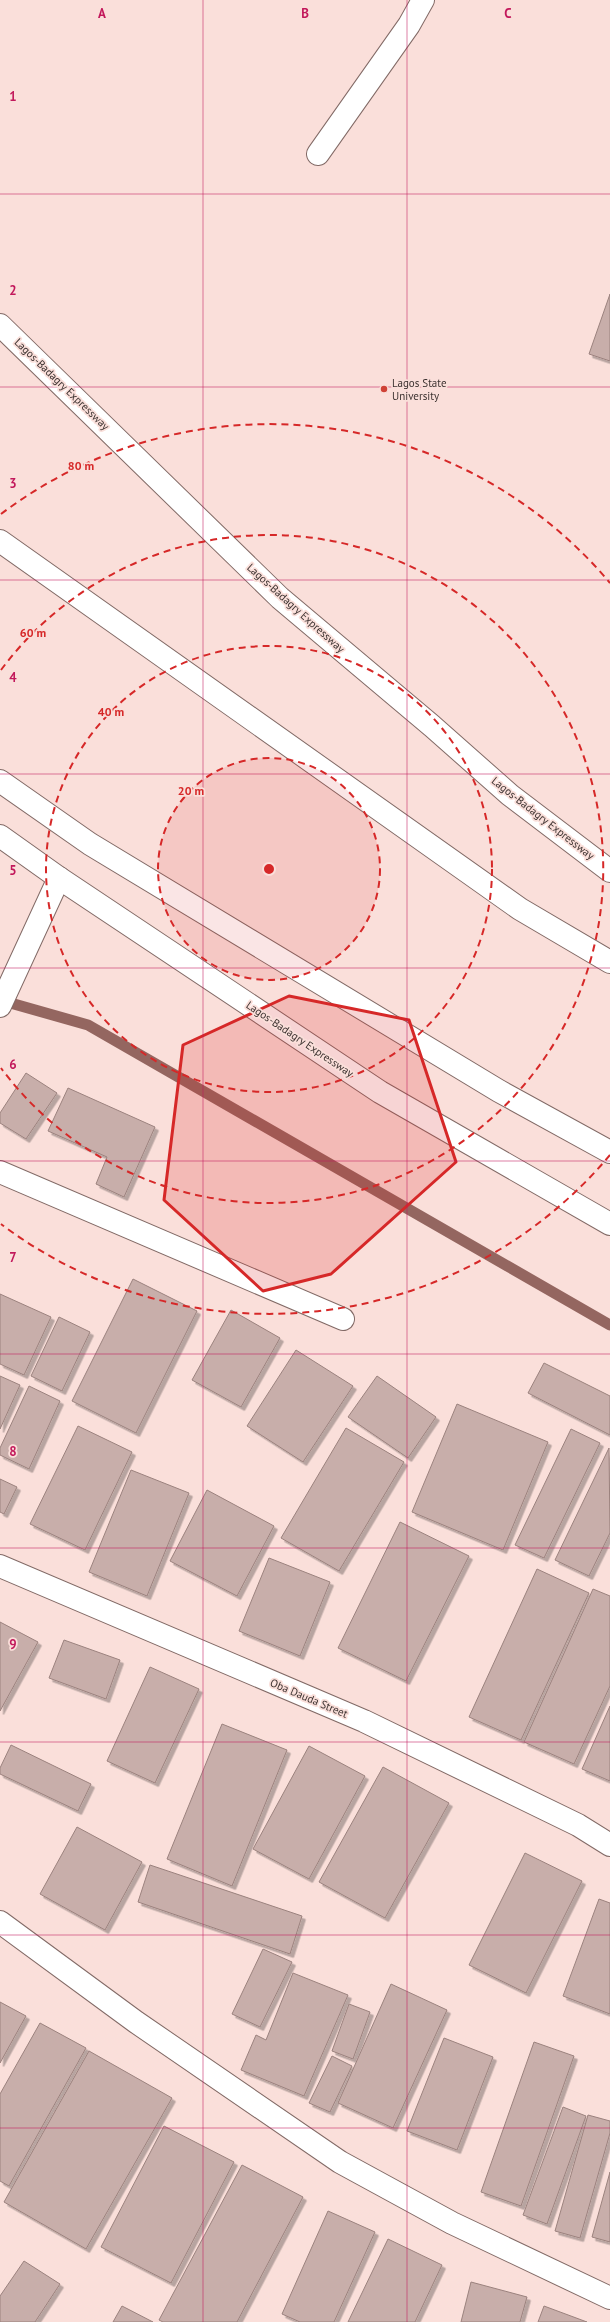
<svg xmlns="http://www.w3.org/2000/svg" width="610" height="2322" font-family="'PT Sans',sans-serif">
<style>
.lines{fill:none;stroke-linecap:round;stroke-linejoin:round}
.stream{stroke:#946660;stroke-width:11}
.building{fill:#c8aeaa;stroke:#9b827e;filter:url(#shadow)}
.lane-casing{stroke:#826a66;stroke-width:24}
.street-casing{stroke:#826a66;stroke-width:24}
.primary-casing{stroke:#826a66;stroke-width:24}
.highway-casing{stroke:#826a66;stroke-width:24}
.lane{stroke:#fff;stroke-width:22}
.street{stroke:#fff;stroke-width:22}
.primary{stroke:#fff;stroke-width:22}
.highway{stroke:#fff;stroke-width:22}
.marked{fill:#d62828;fill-opacity:0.2;stroke:#d62828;stroke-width:3;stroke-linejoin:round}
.grid{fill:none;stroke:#c2185b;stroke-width:1;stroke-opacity:0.55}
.ring{fill:none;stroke:#d62828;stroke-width:2;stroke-dasharray:7 5}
.poi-dot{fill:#cf4236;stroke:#fadfda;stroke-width:1.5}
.labels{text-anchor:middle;stroke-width:3.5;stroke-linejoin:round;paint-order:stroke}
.poi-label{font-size:11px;fill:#3c3230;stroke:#fadfda;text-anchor:start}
.street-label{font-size:11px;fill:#3c3230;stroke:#fadfda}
.grid-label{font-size:13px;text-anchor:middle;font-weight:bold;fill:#c2185b;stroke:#fadfda;stroke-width:3.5;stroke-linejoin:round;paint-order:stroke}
.centre{fill:#d62828;stroke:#fadfda;stroke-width:2}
.ring-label{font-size:12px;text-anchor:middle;font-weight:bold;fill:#d62828;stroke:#fadfda;stroke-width:3.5;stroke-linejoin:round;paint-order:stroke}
</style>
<defs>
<filter id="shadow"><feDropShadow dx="3.5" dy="3.5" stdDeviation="0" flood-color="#0004"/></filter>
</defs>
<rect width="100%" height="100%" fill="#fadfda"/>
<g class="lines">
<path class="stream" d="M0,1000L88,1025L610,1325"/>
</g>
<path class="building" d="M610,294V361L589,354Z
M26,1073L57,1093L26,1139L0,1123V1113Z
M68,1088L155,1127L124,1197L96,1184L107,1157L48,1131Z
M133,1279L197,1311L136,1433L72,1401Z
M0,1294L51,1317L24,1375L0,1364Z
M231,1310L280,1338L241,1407L192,1380Z
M59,1317L90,1332L62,1391L31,1376Z
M296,1350L353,1386L303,1462L247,1426Z
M544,1363L610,1396V1435L528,1393Z
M0,1376L20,1385L0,1429Z
M377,1376L436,1417L408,1458L348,1417Z
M29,1386L60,1401L29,1469L0,1455V1448Z
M457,1404L548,1442L503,1550L412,1512Z
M78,1426L132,1452L85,1550L30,1524Z
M346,1428L404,1462L339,1571L281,1538Z
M571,1429L600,1443L544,1558L515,1545Z
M609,1448L610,1533L589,1576L555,1560Z
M131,1470L189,1493L147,1596L89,1572Z
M0,1479L17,1487L4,1514L0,1512Z
M207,1490L274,1526L237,1596L170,1561Z
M400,1522L469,1556L406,1681L338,1648Z
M269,1558L330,1582L300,1656L239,1631Z
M537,1569L589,1593L521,1740L469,1717Z
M593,1589L610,1596V1686L574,1764L524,1742Z
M0,1622L38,1642L0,1711Z
M64,1640L120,1660L106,1699L49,1678Z
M150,1667L199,1689L155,1783L107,1761Z
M610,1706V1781L582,1769Z
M222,1724L287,1750L232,1886L167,1859Z
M11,1745L91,1784L78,1811L0,1774V1768Z
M309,1746L365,1776L309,1879L253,1849Z
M383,1767L449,1803L385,1918L319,1882Z
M77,1827L142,1862L105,1930L40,1894Z
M525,1853L582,1881L526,1993L469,1965Z
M150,1865L302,1916L290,1954L138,1902Z
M599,1899L610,1903V2014L563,1996Z
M263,1949L292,1962L260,2027L232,2014Z
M293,1973L348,1995L304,2096L241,2070L256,2035L266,2040Z
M391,1984L447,2010L393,2128L338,2103Z
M0,2002L26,2016L0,2063Z
M349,2004L370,2012L353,2059L332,2051Z
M40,2023L86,2048L9,2186L0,2181V2094Z
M444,2038L493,2057L457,2150L407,2131Z
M534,2042L574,2056L521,2206L481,2192Z
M89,2051L172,2098L86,2249L4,2202Z
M332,2056L352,2066L330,2112L309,2103Z
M563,2107L586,2116L547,2224L523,2215Z
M588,2115L610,2121V2133L580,2238L555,2231Z
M164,2126L234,2162L171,2283L101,2247Z
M242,2165L303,2197L237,2322H163L159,2320Z
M610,2172V2242L592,2237Z
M328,2211L375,2232L334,2322H300L282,2314Z
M388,2239L442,2265L415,2322H348Z
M24,2261L60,2284L35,2322H0V2296Z
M471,2282L527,2297L520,2322H461Z
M122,2306L153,2322H113Z
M544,2306L587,2322H538Z"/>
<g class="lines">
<defs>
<path id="lane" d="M318,154L409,25L423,0"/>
<path id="street" d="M0,1006L59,878
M0,1172L343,1319
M0,1566L364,1721L578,1825L610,1845
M0,1922L136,2022L340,2162L452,2223L610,2298"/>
<path id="primary" d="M0,325L280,598L432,726L510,795L610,871
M0,836L59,878L380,1092L610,1224"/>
<path id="highway" d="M0,541L520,909L610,962
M0,781L90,844L499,1091L610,1152"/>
</defs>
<use href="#lane" class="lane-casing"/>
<use href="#street" class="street-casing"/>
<use href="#primary" class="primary-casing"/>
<use href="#highway" class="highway-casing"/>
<use href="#lane" class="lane"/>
<use href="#street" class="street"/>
<use href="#primary" class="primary"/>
<use href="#highway" class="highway"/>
</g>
<path class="marked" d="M289,996L409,1020L456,1162L331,1274L263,1291L164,1200L183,1045Z"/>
<path class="grid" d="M203,0V2322M407,0V2322M0,194H610M0,387H610M0,580H610M0,774H610M0,968H610M0,1161H610M0,1354H610M0,1548H610M0,1742H610M0,1935H610M0,2128H610"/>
<circle cx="269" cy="869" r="111" fill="#d62828" fill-opacity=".12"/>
<g class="ring">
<circle cx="269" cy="869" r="111"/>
<circle cx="269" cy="869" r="223"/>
<path d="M1 670A334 334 0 1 1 1 1068"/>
<path d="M610 1155A445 445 0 0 1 1 1224M1 514A445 445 0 0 1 610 583"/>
</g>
<circle class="poi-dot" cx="384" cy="389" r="4"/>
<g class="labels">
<g class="poi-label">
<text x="392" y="387">Lagos State<tspan x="392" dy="13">University</tspan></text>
</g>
<g class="street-label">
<text transform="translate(62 384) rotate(44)" y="4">Lagos-Badagry Expressway</text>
<text transform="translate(296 608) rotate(42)" y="4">Lagos-Badagry Expressway</text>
<text transform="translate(543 818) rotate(38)" y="4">Lagos-Badagry Expressway</text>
<text transform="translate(300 1039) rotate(34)" y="4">Lagos-Badagry Expressway</text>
<text transform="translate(309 1698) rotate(23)" y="4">Oba Dauda Street</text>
</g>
</g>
<g class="grid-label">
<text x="102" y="18">A</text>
<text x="305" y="18">B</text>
<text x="508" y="18">C</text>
<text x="13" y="101">1</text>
<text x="13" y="295">2</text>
<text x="13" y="488">3</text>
<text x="13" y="682">4</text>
<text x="13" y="875">5</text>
<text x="13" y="1069">6</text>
<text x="13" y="1262">7</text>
<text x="13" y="1456">8</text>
<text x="13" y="1649">9</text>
</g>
<circle cx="269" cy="869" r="6" class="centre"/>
<g class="ring-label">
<text x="81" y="470">80 m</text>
<text x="33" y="637">60 m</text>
<text x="111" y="716">40 m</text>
<text x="191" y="795">20 m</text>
</g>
</svg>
